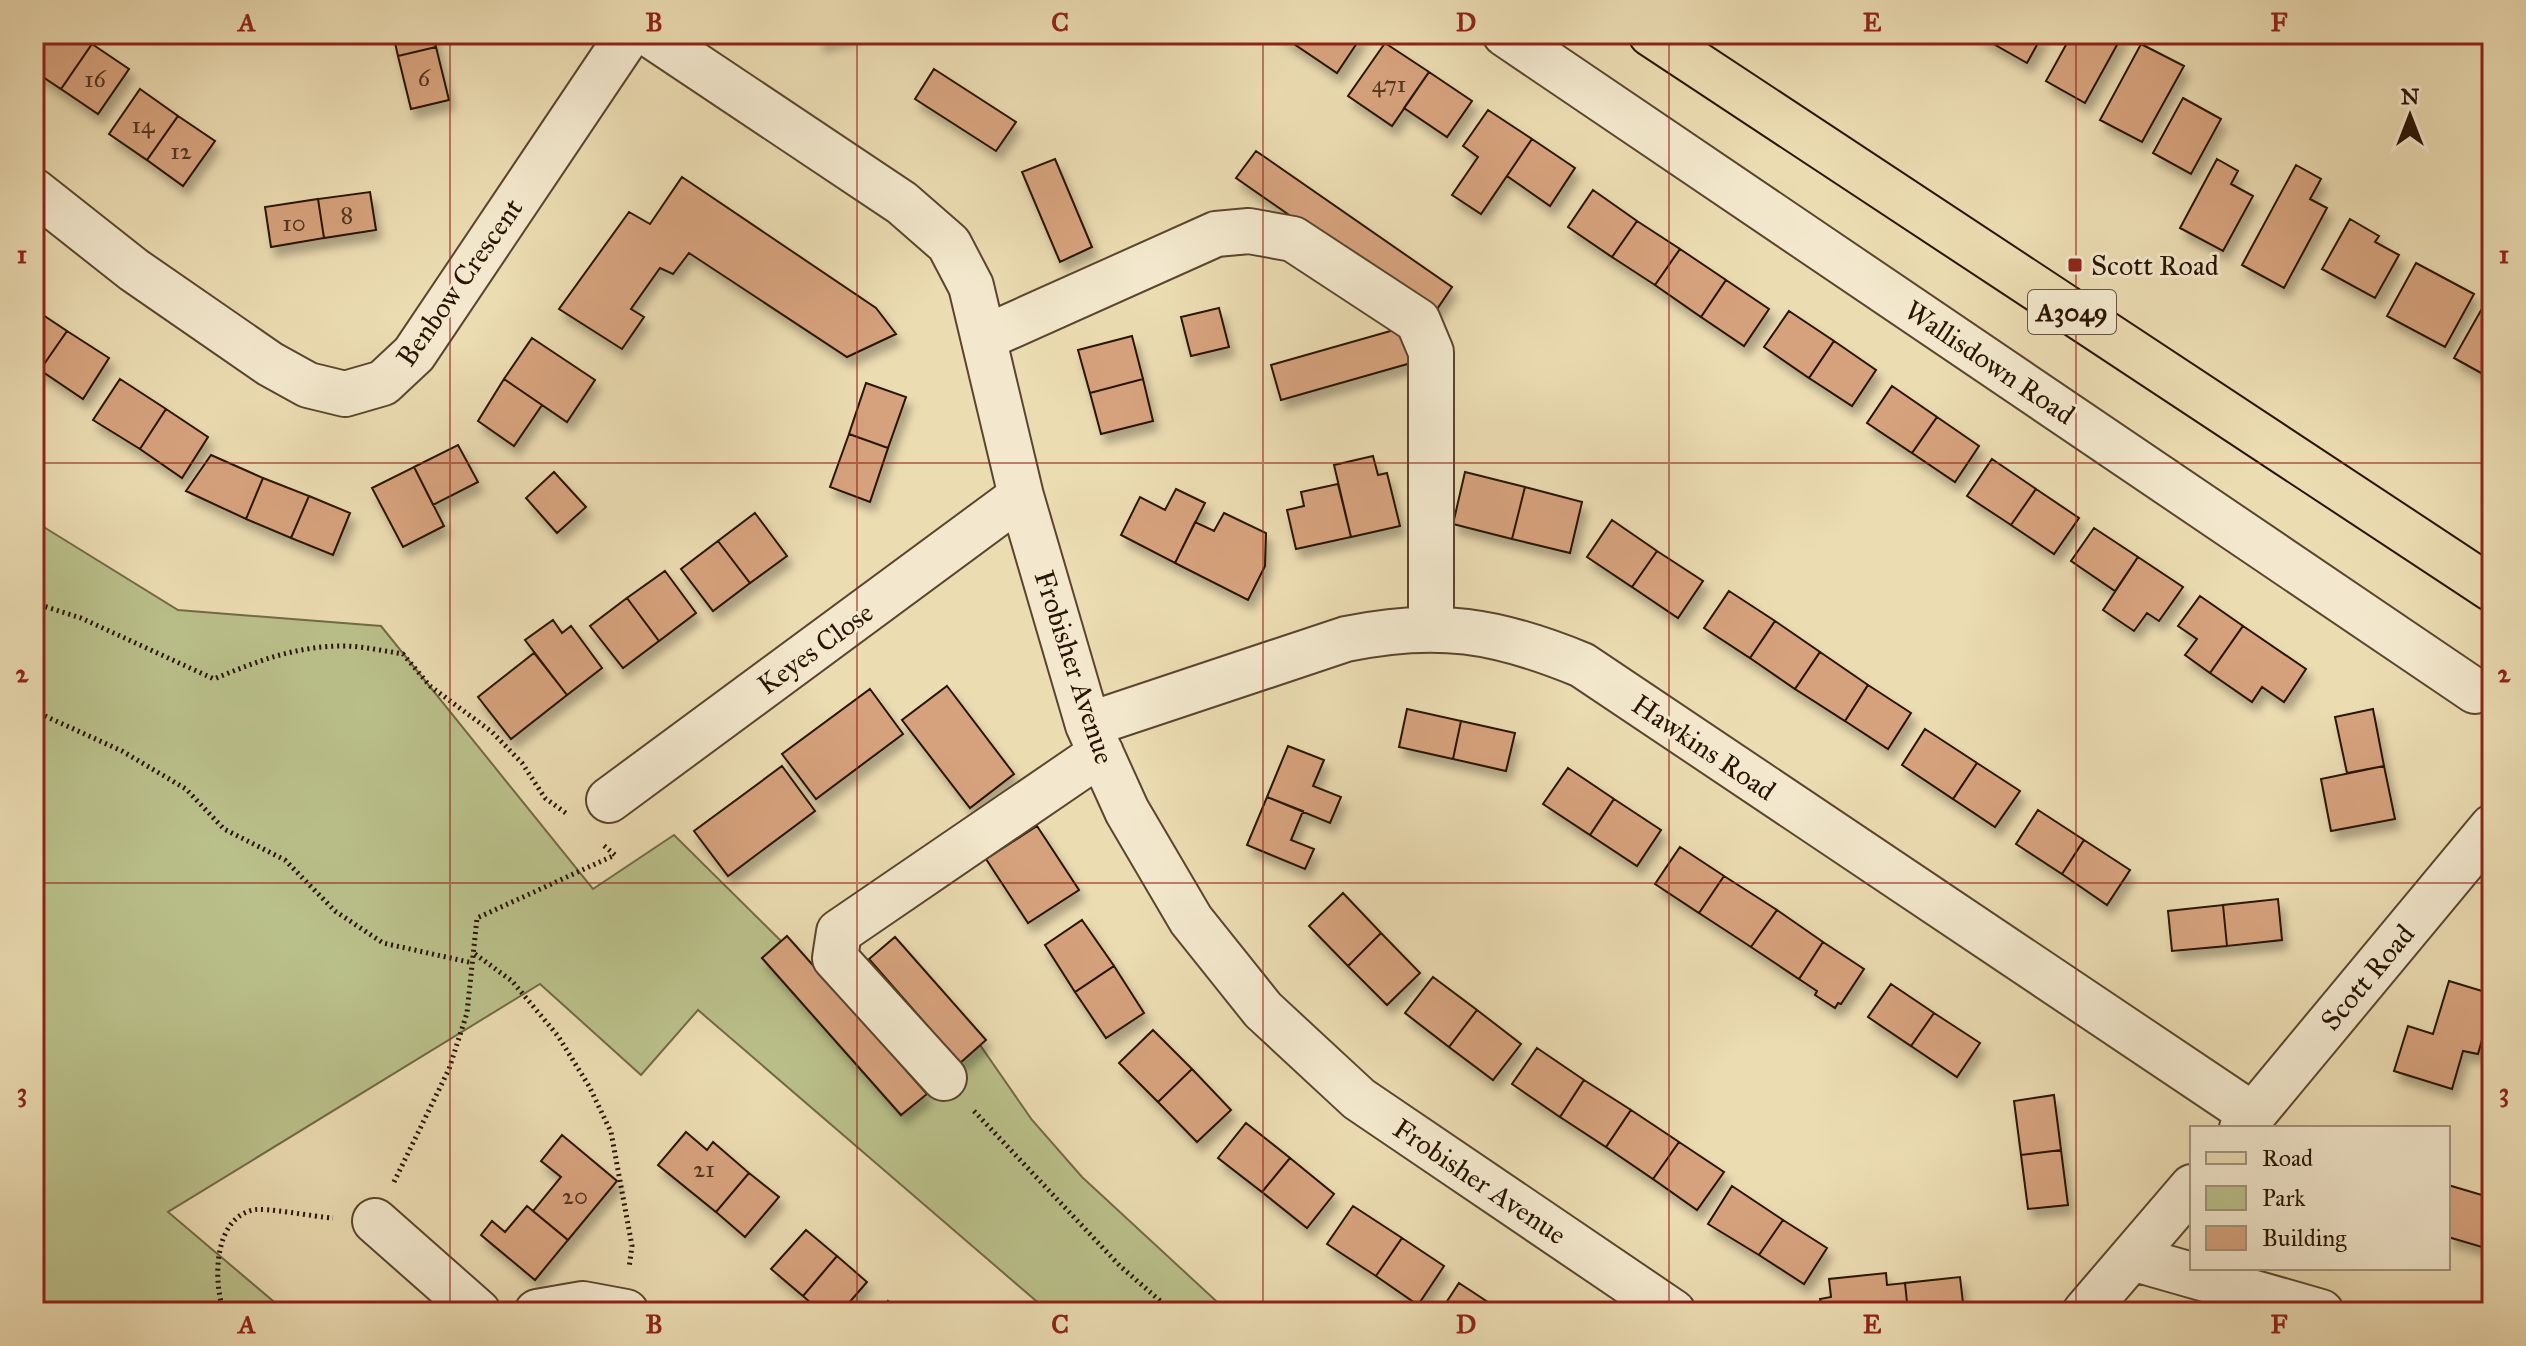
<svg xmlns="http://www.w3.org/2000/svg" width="2526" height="1346" font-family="'IM FELL Great Primer',serif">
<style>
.green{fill:#bac08a;stroke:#726a46;stroke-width:2}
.building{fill:#d6a27d;stroke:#291302;stroke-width:2;filter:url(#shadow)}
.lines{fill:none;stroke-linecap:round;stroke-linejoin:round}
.minor-casing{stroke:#5a452e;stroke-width:48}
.major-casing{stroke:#291302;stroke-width:48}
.path{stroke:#291302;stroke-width:5;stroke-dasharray:2 4;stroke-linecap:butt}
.minor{stroke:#f3e8cd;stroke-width:44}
.major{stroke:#ecdcb2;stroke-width:44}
.grid{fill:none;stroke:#8f2418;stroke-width:2;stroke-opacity:0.55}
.poi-dot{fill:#8f2418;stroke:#f3e8cd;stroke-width:3}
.labels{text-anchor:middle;stroke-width:6;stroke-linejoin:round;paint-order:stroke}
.number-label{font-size:24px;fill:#543721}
.shield{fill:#f3e8cd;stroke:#66533f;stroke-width:2}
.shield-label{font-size:26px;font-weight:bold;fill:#291302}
.poi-label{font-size:28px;fill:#291302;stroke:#f3e8cd;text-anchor:start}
.street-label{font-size:28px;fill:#291302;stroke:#f3e8cd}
.neatline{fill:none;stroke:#8f2418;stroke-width:3}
.grid-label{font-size:26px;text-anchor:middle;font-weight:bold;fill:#8f2418}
</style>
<defs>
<filter id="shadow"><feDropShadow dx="5" dy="9" stdDeviation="4" flood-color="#0004"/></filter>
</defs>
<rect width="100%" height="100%" fill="#ecdcb2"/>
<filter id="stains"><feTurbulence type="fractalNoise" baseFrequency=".0025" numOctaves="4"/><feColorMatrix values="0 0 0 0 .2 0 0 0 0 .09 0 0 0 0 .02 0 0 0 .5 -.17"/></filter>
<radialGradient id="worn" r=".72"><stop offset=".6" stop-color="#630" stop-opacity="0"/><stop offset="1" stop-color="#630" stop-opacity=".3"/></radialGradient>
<path class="green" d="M34,521L178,610L381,626L593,889L674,835L781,941L762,958L901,1115L980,1045L1032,1120L1082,1177L1228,1312H1049L698,1010L641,1075L540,984L168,1212L286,1312H34Z"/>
<path class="building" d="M43,34H78L92,44L61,89L34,71V48Z
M393,34H433L436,47L398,56Z
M818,34H854V35L820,43Z
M1279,34H1301L1294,44Z
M1301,34H1358L1361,37L1337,73L1294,44Z
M1976,34H2043L2027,63Z
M2072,34H2123L2085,103L2046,81Z
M1385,43L1429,72L1392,126L1348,96Z
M92,44L129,69L98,114L61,89Z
M2141,44L2184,66L2142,142L2100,120Z
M436,47L449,100L411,109L398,56Z
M934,69L1016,122L996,151L915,99Z
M1429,72L1472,101L1447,137L1404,108Z
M140,89L178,116L147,160L109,134Z
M2183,98L2221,119L2191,174L2153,153Z
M1488,110L1532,139L1481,214L1452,195L1478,157L1463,146Z
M178,116L215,141L183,186L147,160Z
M1532,139L1575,168L1550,206L1507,176Z
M1256,151L1452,287L1433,315L1236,178Z
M1055,159L1092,247L1060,262L1022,172Z
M2217,159L2238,171L2231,184L2253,196L2223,251L2180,228Z
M2296,165L2321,179L2310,199L2327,208L2284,288L2242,265Z
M682,177L876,308L896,334L847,357L689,253L673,274L660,268L631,309L644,317L622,349L559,309L629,212L650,224Z
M1593,190L1637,221L1612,257L1568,227Z
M370,192L376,230L324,238L318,199Z
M318,199L324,238L271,247L265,207Z
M2350,219L2379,236L2375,242L2399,255L2375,298L2322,269Z
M1637,221L1680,249L1655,285L1612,257Z
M1680,249L1726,280L1701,317L1655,285Z
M2416,263L2474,294L2445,347L2387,316Z
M1726,280L1769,309L1744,346L1701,317Z
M2484,305L2492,309V379L2454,358Z
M1219,308L1229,347L1191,356L1181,317Z
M34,309L67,331L40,370L34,367Z
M1789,311L1834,341L1809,378L1764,347Z
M1401,328L1411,363L1281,400L1271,365Z
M67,331L109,358L83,399L40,370Z
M1132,336L1143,379L1090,393L1078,350Z
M532,338L595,380L567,422L504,379Z
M1834,341L1876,370L1852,406L1809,378Z
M120,379L166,409L140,449L93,420Z
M504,379L542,405L514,446L478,421Z
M1143,379L1153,421L1101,434L1090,393Z
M866,383L906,397L888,448L849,434Z
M1892,386L1937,417L1912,453L1867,423Z
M166,409L208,437L182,478L140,449Z
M1937,417L1979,446L1955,482L1912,453Z
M849,434L888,448L870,502L830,487Z
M458,445L478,482L433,505L414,467Z
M211,455L263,478L246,519L186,491Z
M1373,456L1378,475L1387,473L1400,526L1351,537L1334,465Z
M1992,459L2036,489L2011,525L1967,496Z
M414,467L444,526L403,547L372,488Z
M554,472L586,507L557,533L526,498Z
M1465,472L1525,487L1512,539L1453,524Z
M263,478L309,496L291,538L246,519Z
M1338,484L1351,537L1296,549L1287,510L1304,506L1301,492Z
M1525,487L1582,502L1570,553L1512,539Z
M1176,489L1205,503L1175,563L1121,535L1140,497L1165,510Z
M2036,489L2079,518L2054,554L2011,525Z
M309,496L350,513L333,555L291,538Z
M755,513L787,556L750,583L718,541Z
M1224,513L1266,533L1265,566L1248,600L1175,563L1195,522L1214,531Z
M1612,520L1657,551L1632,587L1587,557Z
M2094,528L2138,557L2115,591L2071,561Z
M718,541L750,583L713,611L681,569Z
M1657,551L1703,581L1678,618L1632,587Z
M2138,557L2183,587L2159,621L2147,613L2134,631L2103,610Z
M665,571L696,613L659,641L627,598Z
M1729,591L1775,621L1750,658L1704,628Z
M2200,596L2243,626L2210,673L2185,655L2197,639L2178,626Z
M627,598L659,641L623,668L590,626Z
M553,620L562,633L571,626L602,668L567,695L525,640Z
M1775,621L1820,652L1795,689L1750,658Z
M2243,626L2306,669L2284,702L2262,687L2252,702L2210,673Z
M1820,652L1868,685L1845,721L1795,689Z
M534,653L567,695L511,739L478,697Z
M1868,685L1911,713L1888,749L1845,721Z
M947,686L1014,774L970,808L902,720Z
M870,689L903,734L816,799L782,754Z
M1407,709L1461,721L1453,759L1399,747Z
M2373,709L2384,766L2347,773L2335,717Z
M1461,721L1515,733L1506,771L1453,759Z
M1925,729L1977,763L1953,799L1902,765Z
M1288,746L1324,760L1313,786L1341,797L1330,823L1267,797Z
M1977,763L2020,791L1995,827L1953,799Z
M782,766L815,811L728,876L694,831Z
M2384,766L2395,819L2331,831L2321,779Z
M1568,768L1614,799L1590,835L1543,804Z
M1267,797L1303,811L1291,840L1314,849L1305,869L1247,845Z
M1614,799L1661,830L1637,866L1590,835Z
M2038,810L2084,840L2062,874L2016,844Z
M1037,826L1079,890L1028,923L986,859Z
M2084,840L2130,870L2107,905L2062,874Z
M1680,847L1724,876L1699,913L1655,884Z
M1724,876L1777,910L1751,947L1699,913Z
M1343,893L1381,933L1348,966L1309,926Z
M2278,899L2282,940L2227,946L2223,905Z
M2223,905L2227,946L2172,951L2168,911Z
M1777,910L1823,942L1799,979L1751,947Z
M1082,920L1114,966L1075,992L1045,945Z
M1381,933L1420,973L1387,1005L1348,966Z
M787,936L927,1094L901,1115L762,958Z
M895,937L986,1040L960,1063L869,959Z
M1823,942L1864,969L1841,1004L1838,1003L1835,1008L1815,995L1817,991L1799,979Z
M1114,966L1144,1013L1106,1038L1075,992Z
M1433,977L1477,1010L1449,1047L1405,1013Z
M2449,981L2492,994V1004L2478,1054L2463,1051L2452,1089L2394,1071L2408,1026L2433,1034Z
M1891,984L1934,1013L1911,1046L1868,1017Z
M1477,1010L1521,1044L1493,1080L1449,1047Z
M1934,1013L1980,1043L1957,1077L1911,1046Z
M1153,1030L1192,1069L1158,1102L1119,1063Z
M1537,1048L1584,1080L1560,1117L1512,1084Z
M1192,1069L1231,1110L1197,1142L1158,1102Z
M1584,1080L1631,1110L1606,1147L1560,1117Z
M2054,1095L2061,1150L2021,1155L2014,1101Z
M1631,1110L1679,1142L1653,1179L1606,1147Z
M1246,1123L1290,1158L1262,1192L1218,1158Z
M686,1132L707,1150L713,1142L749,1173L716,1212L658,1165Z
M562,1135L617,1181L568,1240L533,1211L561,1177L541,1161Z
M1679,1142L1724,1172L1697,1210L1653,1179Z
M2061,1150L2068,1205L2028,1209L2021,1155Z
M1290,1158L1334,1194L1307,1228L1262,1192Z
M749,1173L779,1197L745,1237L716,1212Z
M2448,1185L2492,1198V1250L2448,1237Z
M1732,1186L1783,1220L1759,1255L1708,1224Z
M527,1206L568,1240L535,1280L481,1235L492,1221L505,1232Z
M1353,1206L1402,1238L1376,1276L1327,1244Z
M1783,1220L1827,1248L1804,1284L1759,1255Z
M806,1230L837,1256L803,1296L771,1269Z
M1402,1238L1444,1266L1418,1305L1376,1276Z
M837,1256L867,1282L841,1312H821L803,1296Z
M1886,1273L1887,1285L1905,1283L1908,1312H1822L1820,1299L1831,1297L1829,1279Z
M1960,1277L1964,1312H1908L1905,1283Z
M1459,1283L1503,1312H1440Z
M888,1301L902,1312H879Z"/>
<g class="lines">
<defs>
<path id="minor" d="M649,34L902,203L949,244L971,286L1021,496L1088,725L1127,811L1191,920L1263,1010L1359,1099L1673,1312
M1505,34L2475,691
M34,191L134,270L270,364L308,385L345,394L383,383L414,354L629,34
M984,338L1216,234L1249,231L1293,239L1418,321L1431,352V628
M1088,725L1346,639C1437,620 1497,630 1582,665L2253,1115
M609,800L1021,496
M944,1078L835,958L839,932L1101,753
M2242,1128L2492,827
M375,1221L478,1312
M2132,1258L2321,1312
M537,1312L583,1304L626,1312
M2085,1312L2192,1187"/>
<path id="major" d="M1651,34L2492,589"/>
</defs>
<use href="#minor" class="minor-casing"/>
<use href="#major" class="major-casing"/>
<path class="path" d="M34,603L81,618L214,679C257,661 299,645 347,646C366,647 385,651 403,654L430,686L492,732L522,763L545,798L567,814
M34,711L122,751L186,789L224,829L285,860L335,911L383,943L473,963
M475,954L512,981L558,1036L589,1086L611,1132L632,1246L629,1268
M974,1111L1120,1266L1173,1312
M394,1182L449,1069L467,1013L477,918L615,855L602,844
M224,1312C213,1282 213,1219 253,1210C264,1207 316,1217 333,1218"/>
<use href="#minor" class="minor"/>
<use href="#major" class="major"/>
</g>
<path class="grid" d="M450,34V1312M857,34V1312M1263,34V1312M1669,34V1312M2076,34V1312M34,463H2492M34,883H2492"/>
<rect class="poi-dot" x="2067" y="257" width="16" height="16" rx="4"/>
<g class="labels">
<g class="number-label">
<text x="424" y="86">6</text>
<text x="95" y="87">16</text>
<text x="1389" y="92">471</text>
<text x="143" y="133">14</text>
<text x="181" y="159">12</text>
<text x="347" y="223">8</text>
<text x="294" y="231">10</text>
<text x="704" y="1177">21</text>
<text x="575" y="1204">20</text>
</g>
<rect class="shield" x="2028" y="290" width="88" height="44" rx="6"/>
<g class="shield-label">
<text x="2072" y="321">A3049</text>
</g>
<g class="poi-label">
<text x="2091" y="275">Scott Road</text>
</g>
<g class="street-label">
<text transform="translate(459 282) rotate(-55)" y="10">Benbow Crescent</text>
<text transform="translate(1990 362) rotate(34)" y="10">Wallisdown Road</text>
<text transform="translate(815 648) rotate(-36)" y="10">Keyes Close</text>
<text transform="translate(1075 667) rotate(72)" y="10">Frobisher Avenue</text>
<text transform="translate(1704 747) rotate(34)" y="10">Hawkins Road</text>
<text transform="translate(2367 977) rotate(-50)" y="10">Scott Road</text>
<text transform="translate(1480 1181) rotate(34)" y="10">Frobisher Avenue</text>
</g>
</g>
<rect width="2526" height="1346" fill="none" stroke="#ecdcb2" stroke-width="88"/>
<rect x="2190" y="1126" width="260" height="144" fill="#f3e8cd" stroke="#a2937c" stroke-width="2"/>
<rect x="2206" y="1152" width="40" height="12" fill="#ecdcb2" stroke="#a2937c" stroke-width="2"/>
<text x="2262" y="1166" font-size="24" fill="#291302">Road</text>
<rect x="2206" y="1186" width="40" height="24" fill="#bac08a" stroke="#a2937c" stroke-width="2"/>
<text x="2262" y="1206" font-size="24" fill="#291302">Park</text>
<rect x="2206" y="1226" width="40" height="24" fill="#d6a27d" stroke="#a2937c" stroke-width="2"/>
<text x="2262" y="1246" font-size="24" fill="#291302">Building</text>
<g transform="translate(2410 116)" stroke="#f3e8cd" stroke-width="6" paint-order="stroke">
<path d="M0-6L14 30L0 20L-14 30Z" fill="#291302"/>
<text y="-12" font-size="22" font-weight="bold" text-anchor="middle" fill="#291302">N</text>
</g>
<rect x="44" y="44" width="2438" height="1258" class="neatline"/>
<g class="grid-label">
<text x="247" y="31">A</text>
<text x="654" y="31">B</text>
<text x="1060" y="31">C</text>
<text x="1466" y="31">D</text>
<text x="1872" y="31">E</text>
<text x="2279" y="31">F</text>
<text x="22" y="263">1</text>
<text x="2504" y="263">1</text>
<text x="22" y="682">2</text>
<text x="2504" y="682">2</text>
<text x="22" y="1101">3</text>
<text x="2504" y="1101">3</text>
<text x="247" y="1333">A</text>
<text x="654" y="1333">B</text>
<text x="1060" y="1333">C</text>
<text x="1466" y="1333">D</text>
<text x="1872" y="1333">E</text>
<text x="2279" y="1333">F</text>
</g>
<rect width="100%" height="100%" filter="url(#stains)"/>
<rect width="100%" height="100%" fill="url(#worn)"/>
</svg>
